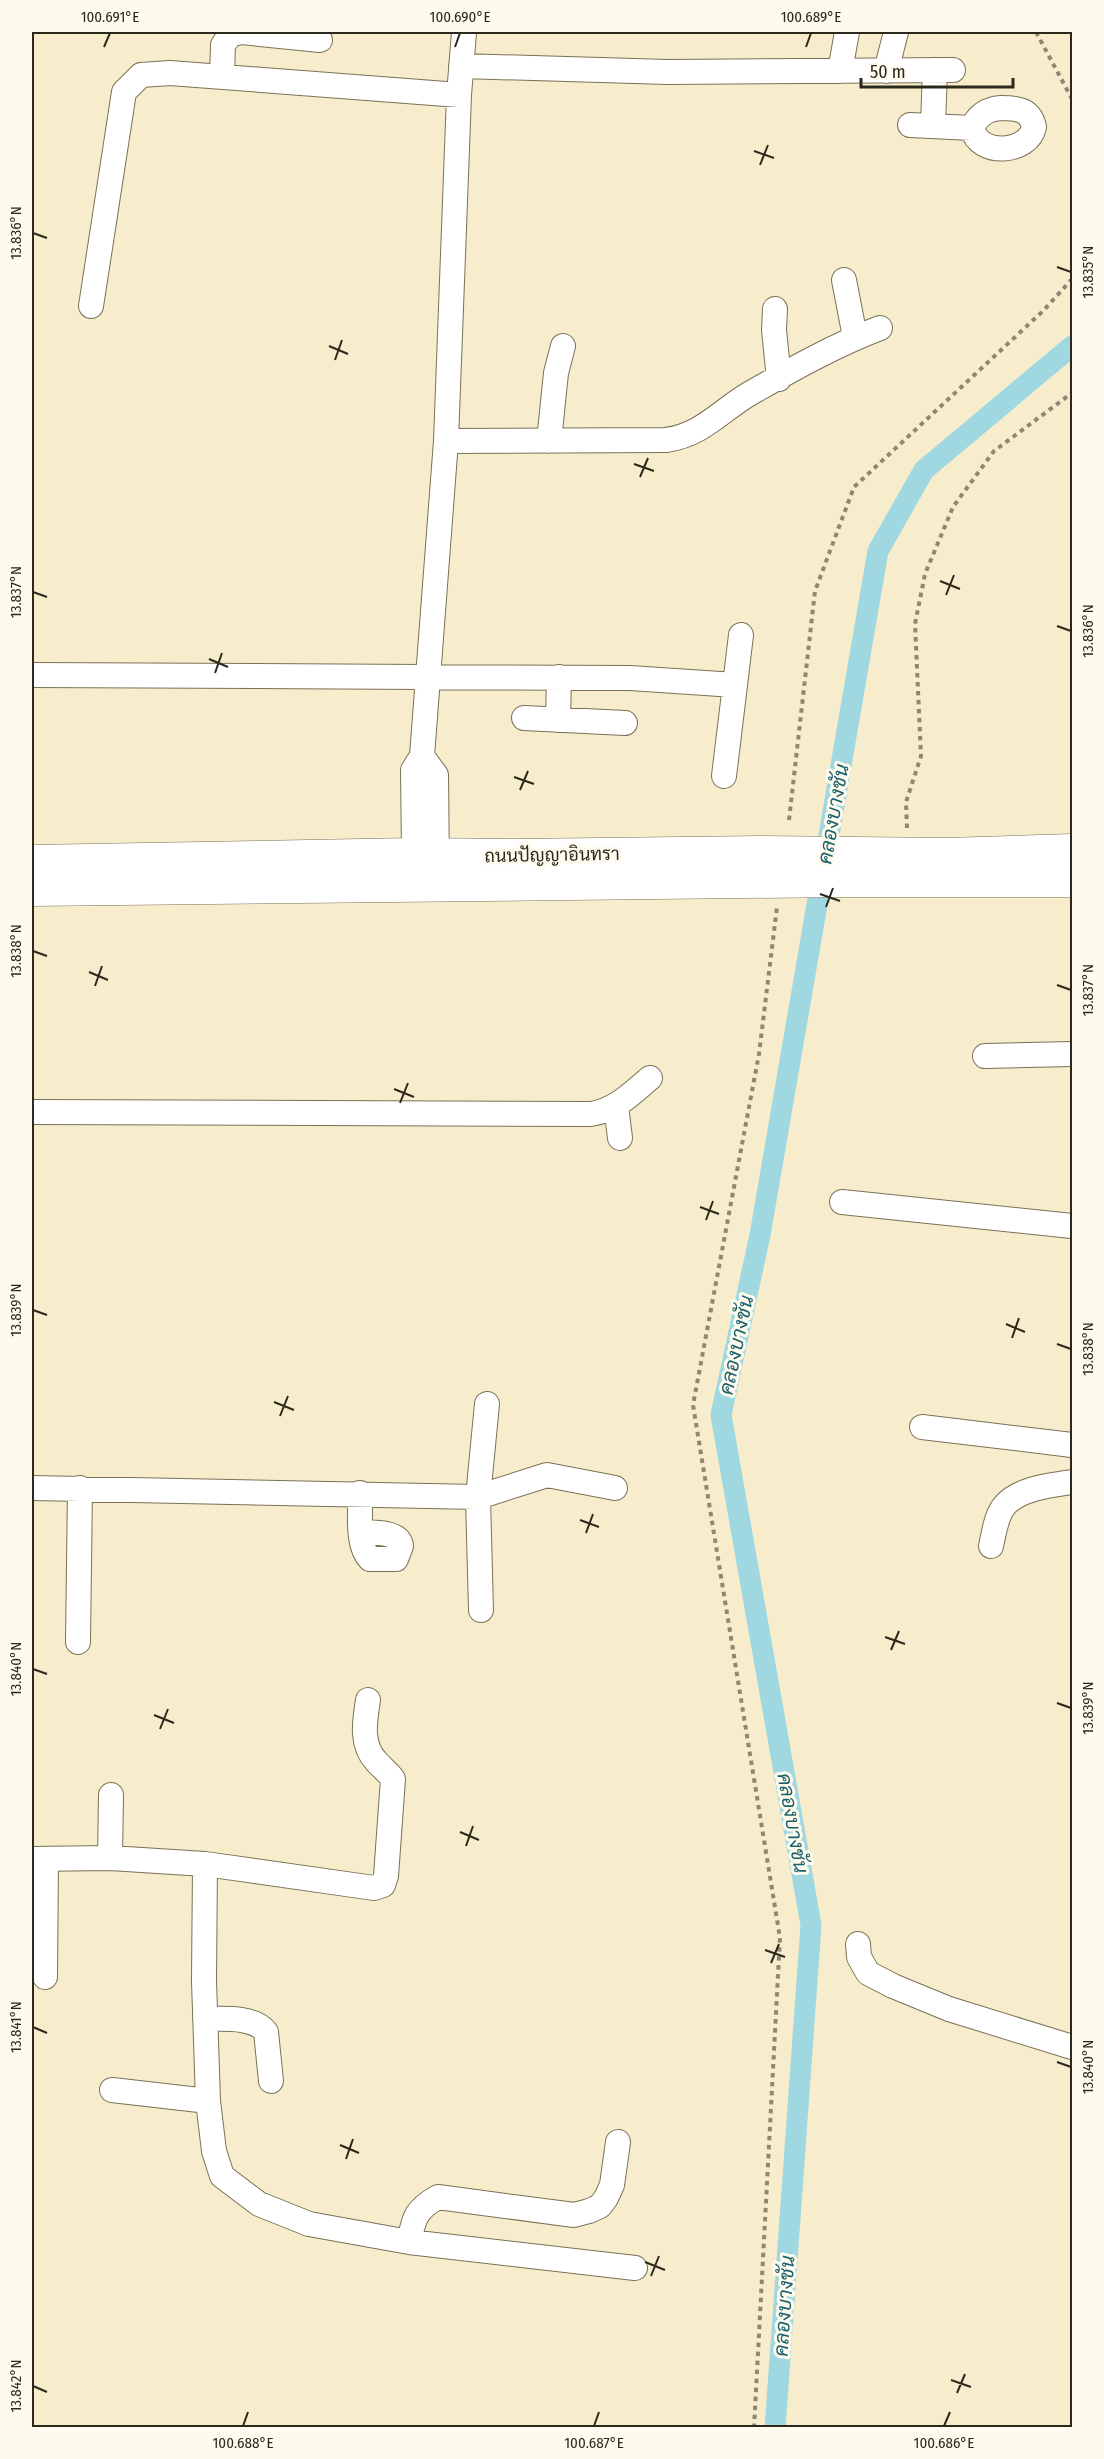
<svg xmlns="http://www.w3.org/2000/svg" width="1104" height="2459" font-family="'Fira Sans Condensed',Sarabun,sans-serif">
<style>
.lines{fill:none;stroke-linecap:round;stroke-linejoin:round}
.canal{stroke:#a0d8e2;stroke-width:21}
.minor-casing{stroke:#7a7155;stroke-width:26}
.major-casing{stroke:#7a7155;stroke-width:33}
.path{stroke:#8e8772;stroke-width:4;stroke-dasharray:4.5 4.5;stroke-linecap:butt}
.minor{stroke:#fff;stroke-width:24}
.major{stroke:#fff;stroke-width:32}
.ticks{fill:none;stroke:#2c281c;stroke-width:2}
.labels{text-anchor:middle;stroke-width:6;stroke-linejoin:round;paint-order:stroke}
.street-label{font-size:18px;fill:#2c281c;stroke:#fefaed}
.water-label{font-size:20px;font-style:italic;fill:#19626d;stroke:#fefaed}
.neatline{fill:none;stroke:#2c281c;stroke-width:2}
.ticks-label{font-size:15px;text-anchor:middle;fill:#2c281c}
</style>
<rect width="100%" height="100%" fill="#f7edcd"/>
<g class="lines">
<path class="canal" d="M775,2428L811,1925L721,1415L760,1235L878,551L924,470L1072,346"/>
<defs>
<path id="minor" d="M461,66L668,72L953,70
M840,71L847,32
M886,71L896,32
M222,77L223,45L230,35L241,32L320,40
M1001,108C1017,108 1030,109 1034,127C1029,153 979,158 972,128C978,115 987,109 1001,108Z
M910,125L972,128
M933,125L935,70
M844,280L855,337
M91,306L124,92L141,75L170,73L459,95
M775,309L774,330L779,379
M446,441L666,440C702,435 719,412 749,394C791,370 835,345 880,328
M549,441L556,373L563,346
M32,675L630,678L735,685L724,776
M735,685L741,635
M524,718L625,723
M558,720L559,677
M422,756L436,775L437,869
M412,885L414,854L413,770L422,756L446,441L459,95L464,32
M985,1056L1072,1054
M616,1106L620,1138
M32,1112L591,1114C616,1110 631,1094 650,1078
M842,1202L1072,1226
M922,1427L1072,1445
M32,1488L478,1497L547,1475L615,1488
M360,1493C361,1512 356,1545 370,1559H396L401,1546C399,1531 374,1533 362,1532
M991,1546C994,1533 996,1515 1005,1505C1020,1488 1052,1485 1072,1482
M481,1610L478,1497L487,1404
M78,1642L80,1488
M110,1858L111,1795
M32,1859L110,1858L205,1864L204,1981L208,2101L214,2151L222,2176L259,2204L309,2224L409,2242L635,2268
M205,1864L374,1888L383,1885L386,1876L393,1779C388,1772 381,1767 376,1761C360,1744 365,1720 368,1700
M858,1944L859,1957L868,1973L893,1986L949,2009L1072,2047
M45,1977L46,1859
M205,2019C223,2019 254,2016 266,2032L271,2081
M112,2090L208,2101
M409,2242C414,2218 415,2210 438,2197L574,2215L589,2211L600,2206L606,2198L612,2185L618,2142"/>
<path id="major" d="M32,861L414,854L517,855L761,852L947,854L1072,850
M32,890L842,881H1072"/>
</defs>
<use href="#minor" class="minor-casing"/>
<use href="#major" class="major-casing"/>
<path class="path" d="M1036,32L1072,99
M789,820L815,591L854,487L1043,311L1072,279
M907,828L906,802L921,756L915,624L925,574L953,507L994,451L1072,393
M754,2428L780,1938L693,1405L759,1054L777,907"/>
<use href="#minor" class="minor"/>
<use href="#major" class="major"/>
</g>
<path class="ticks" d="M104,47L110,33M455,47L460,33M806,47L811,33M754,151L774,158M760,165L768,145M33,233L47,238M1057,267L1071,272M329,346L348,354M335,360L342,340M634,464L654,471M640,477L648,458M940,581L960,589M33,592L47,597M946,595L954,575M1057,626L1071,631M209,659L228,667M215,673L222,653M514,777L534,784M520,790L528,771M820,894L840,901M826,907L833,888M33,951L47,956M89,972L108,980M1057,985L1071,990M95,986L102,966M394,1089L414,1097M400,1103L408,1083M700,1207L719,1214M706,1220L713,1201M33,1310L47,1315M1006,1324L1025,1332M1012,1338L1019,1318M1057,1344L1071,1349M274,1402L294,1410M280,1416L288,1396M580,1520L599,1527M586,1533L593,1514M885,1637L905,1644M891,1650L899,1631M33,1669L47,1674M1057,1703L1071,1708M154,1715L174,1723M160,1729L168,1709M460,1832L479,1840M466,1846L473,1826M765,1950L785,1957M771,1963L779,1944M33,2027L47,2033M1057,2062L1071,2067M340,2145L359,2153M346,2159L353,2139M645,2262L665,2270M651,2276L659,2256M951,2380L971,2387M33,2386L47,2392M957,2393L965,2374M243,2426L248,2412M594,2426L599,2412M944,2426L950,2412"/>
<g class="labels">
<g class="street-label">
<text transform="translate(552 855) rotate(-1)" y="6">ถนนปัญญาอินทรา</text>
</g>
<g class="water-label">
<text transform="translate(833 814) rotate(-80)" y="7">คลองบางชัน</text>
<text transform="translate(736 1345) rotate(-78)" y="7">คลองบางชัน</text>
<text transform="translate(793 1823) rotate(80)" y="7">คลองบางชัน</text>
<text transform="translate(784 2306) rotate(-86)" y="7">คลองบางชัน</text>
</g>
</g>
<rect width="1104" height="2459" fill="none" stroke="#fefaed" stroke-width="66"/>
<path d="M861 78v9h152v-9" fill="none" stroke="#2c281c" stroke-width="3"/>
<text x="870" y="78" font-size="18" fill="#2c281c" stroke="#fefaed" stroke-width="4.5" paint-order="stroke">50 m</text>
<rect x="33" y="33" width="1038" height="2393" class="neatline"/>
<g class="ticks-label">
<text x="110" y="22">100.691°E</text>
<text x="460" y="22">100.690°E</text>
<text x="811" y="22">100.689°E</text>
<text transform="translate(16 233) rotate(-90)" y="5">13.836°N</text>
<text transform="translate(1088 272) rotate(-90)" y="5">13.835°N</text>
<text transform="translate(16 592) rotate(-90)" y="5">13.837°N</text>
<text transform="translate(1088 631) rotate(-90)" y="5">13.836°N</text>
<text transform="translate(16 951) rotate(-90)" y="5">13.838°N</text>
<text transform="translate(1088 990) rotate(-90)" y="5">13.837°N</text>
<text transform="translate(16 1310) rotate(-90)" y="5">13.839°N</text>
<text transform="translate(1088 1349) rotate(-90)" y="5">13.838°N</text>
<text transform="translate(16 1669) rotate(-90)" y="5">13.840°N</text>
<text transform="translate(1088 1708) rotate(-90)" y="5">13.839°N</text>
<text transform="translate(16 2027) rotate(-90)" y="5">13.841°N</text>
<text transform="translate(1088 2067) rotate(-90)" y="5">13.840°N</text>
<text transform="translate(16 2386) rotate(-90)" y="5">13.842°N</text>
<text x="243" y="2448">100.688°E</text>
<text x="594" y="2448">100.687°E</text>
<text x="944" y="2448">100.686°E</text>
</g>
</svg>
